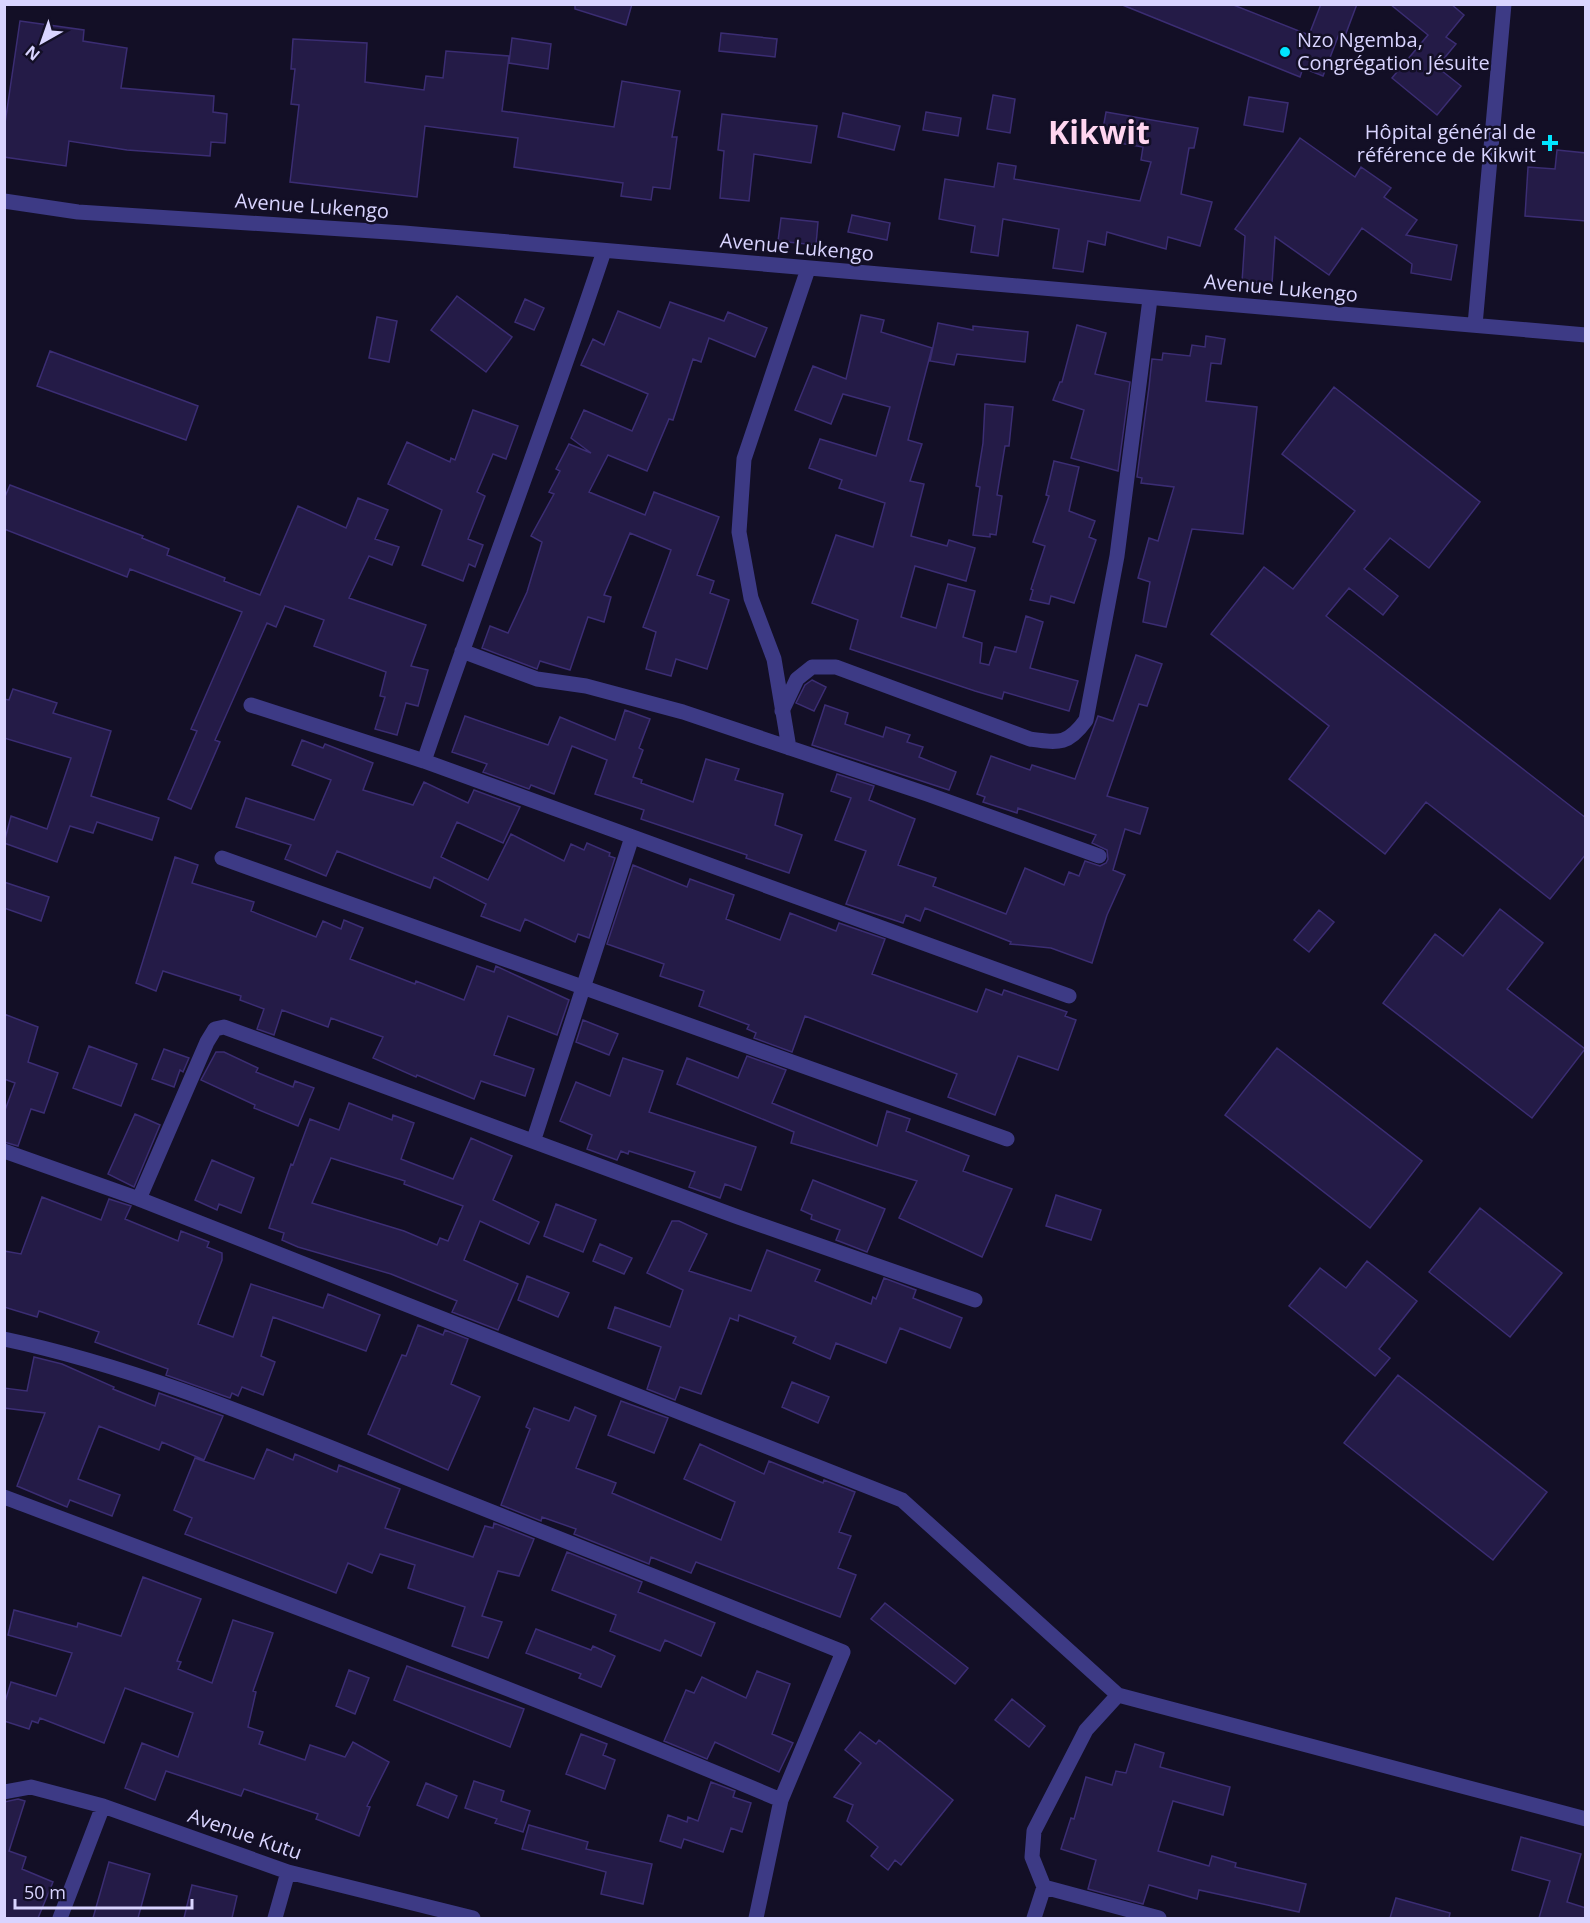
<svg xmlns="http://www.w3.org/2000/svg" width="1590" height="1923" font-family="'Open Sans',sans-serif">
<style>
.building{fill:#241b47;stroke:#3b2d73;stroke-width:1.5;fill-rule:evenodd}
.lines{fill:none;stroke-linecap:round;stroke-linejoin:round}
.minor{stroke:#3d3a85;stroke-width:15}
.poi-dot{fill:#00e5ff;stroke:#130f26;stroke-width:2}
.labels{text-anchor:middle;stroke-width:5;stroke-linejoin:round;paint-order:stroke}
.poi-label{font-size:20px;fill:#d9d4ff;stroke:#130f26;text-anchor:start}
.street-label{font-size:20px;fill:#d9d4ff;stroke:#130f26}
.town-label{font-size:32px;font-weight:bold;fill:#ffd6f0;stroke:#130f26}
</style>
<rect width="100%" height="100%" fill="#130f26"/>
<path class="building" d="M575,4H632L626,25L575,9Z
M1120,4H1231L1309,35L1321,4H1357L1345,36L1339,34L1323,76L1303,68L1300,77Z
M1390,4H1451L1464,15L1446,37L1456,44L1437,67L1461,86L1437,115L1392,78L1428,35Z
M20,21L84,30L83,41L127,48L121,88L214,96L213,112L227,114L225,143L211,142L210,156L127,150L69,141L66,166L4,157V130Z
M721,33L777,39L775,57L719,51Z
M512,38L551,44L548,69L509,63Z
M293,39L367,43L365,82L424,90L426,76L443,78L446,51L509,56L502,111L614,127L622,81L680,91L672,137H677L670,189L653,187L651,200L621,196L623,183L514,167L518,138L425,126L417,197L290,182L299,105L291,104L295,69H291Z
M993,95L1015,99L1010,133L987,129Z
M1249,97L1288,103L1283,132L1244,125Z
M926,112L961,118L958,136L923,130Z
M1106,112L1198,128L1194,148H1189L1181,194L1212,202L1200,246L1168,237L1166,249L1107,232L1105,245L1088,241L1083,272L1053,268L1059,229L1003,219L998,256L971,252L975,226L939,219L945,179L994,187L998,163L1016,166L1014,179L1140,201L1151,162L1141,160L1143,147L1101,140Z
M843,113L900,126L894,150L838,137Z
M722,114L817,126L811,163L754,154L749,201L720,198L724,151L718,150Z
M1300,138L1355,177L1361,167L1391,188L1384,197L1417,220L1406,235L1457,245L1451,280L1411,273L1412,264L1362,228L1329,275L1275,237L1272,284L1242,282L1245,236L1235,229Z
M1557,150L1586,153V221L1525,216L1528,167L1555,169Z
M852,215L890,223L887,240L848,232Z
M781,218L818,222L816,245L778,241Z
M457,296L512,337L486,372L431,330Z
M525,299L544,308L534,330L515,322Z
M670,302L724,321L728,312L767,328L755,357L709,338L701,362L693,359L673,420L669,419L647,471L608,455L589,492L645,515L654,492L719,517L697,575L714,581L710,593L729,600L707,669L676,659L671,676L646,669L656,632L643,627L671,550L630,533L604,595L611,597L604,622L588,617L570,670L540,661L537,669L482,648L490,626L508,633L527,592L542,542L531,536L554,494L549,492L560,471L556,469L569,444L591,453L571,438L584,410L632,431L648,394L581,365L593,339L604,345L618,311L660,328Z
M861,315L884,320L881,332L932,348L908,440L922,444L910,481L924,484L911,536L947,546L949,540L975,548L966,581L915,566L901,617L936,628L948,584L975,591L963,637L982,643L980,663L989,665L995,647L1016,652L1026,616L1043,622L1030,668L1078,681L1069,711L1004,692L1002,699L975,691L850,649L858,620L812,603L836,535L873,547L885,503L839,488L842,480L809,468L820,439L876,456L890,407L843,394L831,424L795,410L813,366L846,379Z
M377,317L397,321L389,362L369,358Z
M938,323L973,330V326L1028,332L1025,362L957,354L954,365L930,361Z
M1077,325L1106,333L1095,374L1130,382L1118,471L1071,458L1084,410L1053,400L1060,382H1062Z
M1206,336L1225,339L1221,364L1211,363L1206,401L1257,407L1243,534L1192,529L1166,627L1143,622L1150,582L1138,578L1149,538L1158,541L1174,487L1141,483L1142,478L1137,477L1149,387L1152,359L1162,360L1163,353L1190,356L1192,345L1205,347Z
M50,351L198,406L186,440L37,386Z
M1334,387L1480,502L1429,568L1390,538L1364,569L1398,596L1383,615L1349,588L1326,616L1586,818V854L1550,899L1426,802L1385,854L1289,779L1329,726L1211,634L1264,567L1293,589L1355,511L1282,454Z
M985,404L1013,407L1009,446H1005L997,495L1002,496L996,535L990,534V537L973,535L980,487L976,486L983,443Z
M473,410L518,426L506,459L493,454L477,492L485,496L468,539L483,545L475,567L469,564L463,581L422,565L442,510L388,484L407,442L450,462L451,458L455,460Z
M1054,461L1079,467L1069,511L1095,521L1089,537L1096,540L1074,603L1051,596L1049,604L1030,600L1033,590L1031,589L1045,546L1033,542L1049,496L1046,495Z
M10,485L143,536L142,538L169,549L167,555L225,578L224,581L260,595L298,506L346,528L358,498L388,510L375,539L399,547L392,565L369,556L349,598L426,625L411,666L428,670L418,706L406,703L397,735L375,729L385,697L380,696L386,672L314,646L324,620L285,606L276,627L267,623L215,740L220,742L191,809L168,799L197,731L191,729L242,612L130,569L127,577L4,529V499Z
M1136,655L1162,664L1147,706L1139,704L1107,796L1148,808L1140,834L1125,829L1113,870L1125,875L1107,915L1092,963L1051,948L1010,944L1011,942L925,908L920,921L906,915L903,923L846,904L866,851L835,840L851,798L831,791L837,774L874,786L869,800L915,819L898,865L936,878L933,886L1006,914L1025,868L1064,885L1069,872L1079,876L1085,861L1100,866L1106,863L1108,859L1107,850L1092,843L1096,835L1018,808L1017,813L983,802L985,797L977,794L991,756L1030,770L1032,765L1075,779L1098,716L1113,721Z
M812,680L826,687L814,711L796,703L805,685Z
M13,689L57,703L53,713L111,731L91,796L159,818L152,840L97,822L93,833L70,826L57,862L4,843L11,816L47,829L71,758L4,738V699L9,700Z
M825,705L848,713L845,724L883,737L886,727L910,735L907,742L923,747L919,757L956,772L949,790L812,745Z
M625,710L650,719L639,748L643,750L633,777L642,780L641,783L693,802L706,759L739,769L735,780L783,794L775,825L802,835L789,873L746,858L747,855L641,819L644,810L595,794L607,760L572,746L554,794L531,785L529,789L483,772L487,764L452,752L465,716L548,745L560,717L615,740Z
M302,740L323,748L325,744L373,763L363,790L413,805L424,782L468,803L474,790L520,807L503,843L457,822L441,857L488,880L511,834L564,861L571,844L584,850L587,843L610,853L609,856L615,858L589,938L578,934L575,942L525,919L520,931L481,916L486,904L434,877L430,888L337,851L326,876L285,859L291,845L236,827L246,798L314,820L331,780L292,765Z
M175,857L198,865L192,883L254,902L251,911L316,937L323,921L341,929L344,920L363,928L350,959L415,984L416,981L464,1000L477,966L494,972L496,966L569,1000L557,1035L508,1016L494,1055L534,1069L525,1096L481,1081L474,1099L417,1075L416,1077L373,1058L383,1037L331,1018L328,1027L282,1010L274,1035L257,1029L264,1009L240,1000L241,996L163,971L156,991L136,983Z
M633,865L687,887L690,879L734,895L726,919L780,940L790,913L836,931L839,923L885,939L872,974L977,1012L986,989L1002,995L1004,990L1067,1012L1065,1016L1076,1020L1058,1070L1018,1056L995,1115L948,1097L957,1074L805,1016L792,1052L754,1038L756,1033L747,1029L749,1025L699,1006L704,991L660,976L664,964L607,944Z
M4,882L49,897L41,921L4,908Z
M1500,909L1543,943L1507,989L1585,1049L1532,1118L1383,1003L1435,934L1463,956Z
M1319,910L1334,922L1309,952L1294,940Z
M4,1014L38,1027L28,1062L58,1073L44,1113L31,1109L18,1146L4,1142V1113L15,1083L4,1079Z
M583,1020L618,1034L609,1055L576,1042Z
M89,1046L137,1064L121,1106L73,1088Z
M1277,1048L1422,1161L1370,1228L1225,1115Z
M164,1049L189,1058L183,1072L180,1070L174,1087L152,1079Z
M216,1052H224L258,1068L256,1072L293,1087L295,1081L314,1088L298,1126L254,1108L255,1105L201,1080Z
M747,1056L786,1070L772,1103L877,1146L887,1111L910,1119L906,1131L969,1156L963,1171L1012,1189L982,1257L899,1218L917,1181L791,1143L794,1132L677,1084L687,1058L738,1078Z
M623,1058L663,1071L649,1112L756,1147L741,1190L725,1184L720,1198L689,1187L695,1172L629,1151L628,1154L621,1151L617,1160L587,1149L592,1135L560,1121L576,1082L610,1096Z
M349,1103L392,1120L393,1115L414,1123L401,1159L453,1179L471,1138L512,1156L493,1200L539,1222L529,1244L480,1221L464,1260L518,1284L498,1330L452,1312L457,1301L391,1274L298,1247L282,1240L284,1233L269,1228L291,1164L293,1165L310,1119L339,1130ZM331,1158L405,1181L404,1184L463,1206L448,1241L440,1238L437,1245L404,1231L312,1203Z
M135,1114L160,1125L134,1187L108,1174Z
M212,1160L254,1178L241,1213L219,1204L217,1210L195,1200Z
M813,1180L885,1209L867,1252L836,1240L840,1230L811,1219L812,1215L801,1210Z
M1056,1195L1101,1210L1091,1240L1046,1226Z
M42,1197L101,1220L109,1199L131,1206L125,1219L178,1241L181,1231L209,1242L207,1247L222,1253V1260L198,1324L233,1337L251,1284L323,1308L328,1294L380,1315L366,1351L273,1317L261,1356L275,1362L263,1395L242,1387L238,1396L232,1393L230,1398L166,1375L168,1369L95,1342L99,1332L39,1311L37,1317L4,1307V1251L21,1254Z
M556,1204L596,1220L583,1252L544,1236Z
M1480,1208L1562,1273L1510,1337L1429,1272Z
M672,1221H679L707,1234L689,1271L751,1291L767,1250L820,1270L815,1281L871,1304L873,1297L876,1299L884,1278L916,1290L913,1298L962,1318L950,1348L900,1328L886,1363L836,1343L830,1359L793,1343L796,1337L739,1315L738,1321L730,1318L701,1394L680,1387L675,1400L647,1389L661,1347L608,1328L615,1307L670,1327L683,1290L647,1273Z
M600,1244L632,1258L624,1274L593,1261Z
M1367,1261L1417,1301L1379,1349L1390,1358L1375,1376L1289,1306L1320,1268L1346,1288Z
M527,1276L569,1293L558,1317L518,1300Z
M418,1325L443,1335L445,1330L468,1339L451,1384L480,1397L448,1470L368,1434L402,1355L406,1356Z
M34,1357L62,1364L114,1387L113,1389L155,1406L159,1393L223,1416L204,1460L162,1442L159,1450L99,1426L78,1479L120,1495L112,1516L70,1500L67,1507L17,1486L45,1413L4,1408V1388L27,1391Z
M1398,1375L1547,1492L1493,1560L1344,1443Z
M792,1382L829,1397L818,1423L782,1407Z
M621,1401L668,1418L654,1453L608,1435Z
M575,1407L596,1416L576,1468L616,1483L612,1493L721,1540L735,1502L684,1479L700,1444L764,1474L769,1461L823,1483L824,1480L855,1492L839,1532L851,1536L838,1568L856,1575L840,1617L696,1562L691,1573L651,1557L649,1564L574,1534L576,1529L542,1517L541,1521L501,1505L530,1429L526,1427L534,1408L569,1421Z
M267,1449L293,1460L295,1454L337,1472L339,1465L400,1489L385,1528L473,1557L485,1526L493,1528L494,1523L534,1539L519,1576L498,1571L482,1616L502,1622L488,1658L452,1646L465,1607L408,1588L415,1565L380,1554L372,1573L348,1563L336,1593L185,1534L192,1518L174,1510L195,1458L254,1479Z
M567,1552L642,1582L638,1592L715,1623L701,1656L665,1640L660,1651L610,1631L616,1615L552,1590Z
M143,1577L201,1599L177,1661L181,1662L178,1669L212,1683L233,1620L273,1633L253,1691L256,1692L248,1727L263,1732L259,1744L305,1760L310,1745L345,1757L353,1742L389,1762L367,1806L370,1807L359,1836L316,1819L318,1814L244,1789L241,1796L166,1771L155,1800L125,1788L142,1743L178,1757L193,1713L125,1688L104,1743L40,1718L38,1723L32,1721L29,1729L4,1721V1705L11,1682L56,1696L72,1653L8,1635L14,1610L77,1627L78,1623L121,1636Z
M885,1603L968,1668L955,1684L871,1619Z
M536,1629L591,1650L593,1646L615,1656L601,1687L579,1678L581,1674L526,1653Z
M407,1666L524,1709L510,1747L394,1700Z
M349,1670L369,1678L355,1714L336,1706Z
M757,1671L790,1684L772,1734L793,1743L779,1772L715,1742L707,1759L664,1741L686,1690L694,1693L702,1677L746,1698Z
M1012,1699L1045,1726L1029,1747L995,1720Z
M860,1732L876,1744L879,1740L953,1800L901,1865L895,1860L888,1870L871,1856L878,1847L847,1821L853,1805L834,1797L861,1763L845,1750Z
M581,1734L607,1744L603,1755L615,1760L605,1789L566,1774Z
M1135,1744L1164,1753L1160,1767L1230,1787L1223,1815L1173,1801L1158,1851L1209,1866L1212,1856L1236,1863L1235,1867L1306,1884L1299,1912L1199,1890L1197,1899L1149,1885L1143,1904L1088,1889L1096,1860L1061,1849L1071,1818L1074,1819L1086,1777L1112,1785L1116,1771L1126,1773Z
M474,1781L504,1791L501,1801L530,1811L523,1832L495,1823L497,1819L465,1808Z
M711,1782L735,1791L733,1797L751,1803L742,1832L731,1828L723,1852L684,1839L681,1848L660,1841L668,1815L687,1822L688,1817L698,1821Z
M426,1783L457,1796L448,1818L417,1805Z
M18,1799L25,1801L9,1851L26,1857L22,1869L53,1882L38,1918H4V1802Z
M529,1825L588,1842L586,1849L652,1864L643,1904L601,1894L606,1872L522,1849Z
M1521,1837L1581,1854L1567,1902L1586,1908V1918H1539L1550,1881L1512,1870Z
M109,1862L150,1874L138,1918H93Z
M192,1885L237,1896L232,1918H184Z
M1396,1898L1450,1913L1449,1918H1390Z"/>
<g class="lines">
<path class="minor" d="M4,201L78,212L404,233L1586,335
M1475,325L1504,4
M462,651L537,679L586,686L683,712L927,794L1099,856
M251,705L424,761L1069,996
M782,711L797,679L812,667H836L1030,739C1059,743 1068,745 1086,720L1117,556L1150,299
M789,748L774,659L751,598L739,532L744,459L808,269
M424,761C482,591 547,423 604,251
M222,858L1007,1139
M534,1139L632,837
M4,1151L139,1199L902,1500L1118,1695L1586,1819
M139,1199L207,1042L215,1029L224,1027L738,1217L975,1300
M4,1339C137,1367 264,1421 389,1471C540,1531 692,1591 843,1652L781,1800L756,1918
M4,1497C265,1595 525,1692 781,1800
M4,1792L31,1787L103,1806L288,1872L473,1918
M1044,1887L1159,1918
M60,1918L103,1806
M275,1918L288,1872
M1034,1918L1044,1887L1032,1857L1034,1831L1086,1730L1118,1695"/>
</g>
<g class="poi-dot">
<circle cx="1285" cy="52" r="6"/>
<path d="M1547 134h6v6h6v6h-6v6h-6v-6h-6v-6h6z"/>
</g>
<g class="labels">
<g class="poi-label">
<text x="1297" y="47">Nzo Ngemba,<tspan x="1297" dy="23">Congrégation Jésuite</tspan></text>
<text x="1536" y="139" text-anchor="end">Hôpital général de<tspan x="1536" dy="23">référence de Kikwit</tspan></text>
</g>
<g class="street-label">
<text transform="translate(312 206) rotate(4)" y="7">Avenue Lukengo</text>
<text transform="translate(797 247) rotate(5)" y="7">Avenue Lukengo</text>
<text transform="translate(1281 288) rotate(5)" y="7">Avenue Lukengo</text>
<text transform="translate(245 1834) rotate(19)" y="7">Avenue Kutu</text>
</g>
<g class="town-label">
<text x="1099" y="144">Kikwit</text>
</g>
</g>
<rect width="1590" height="1923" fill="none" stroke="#d9d4ff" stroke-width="12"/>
<g transform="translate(42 42) rotate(220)" stroke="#130f26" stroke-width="4.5" paint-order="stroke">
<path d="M0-4.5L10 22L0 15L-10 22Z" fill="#d9d4ff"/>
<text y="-9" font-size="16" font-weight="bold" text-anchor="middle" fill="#d9d4ff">N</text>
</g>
<path d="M15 1899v9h177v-9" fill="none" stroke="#d9d4ff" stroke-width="3"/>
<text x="24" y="1899" font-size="18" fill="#d9d4ff" stroke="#130f26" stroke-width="4.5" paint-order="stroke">50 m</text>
</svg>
